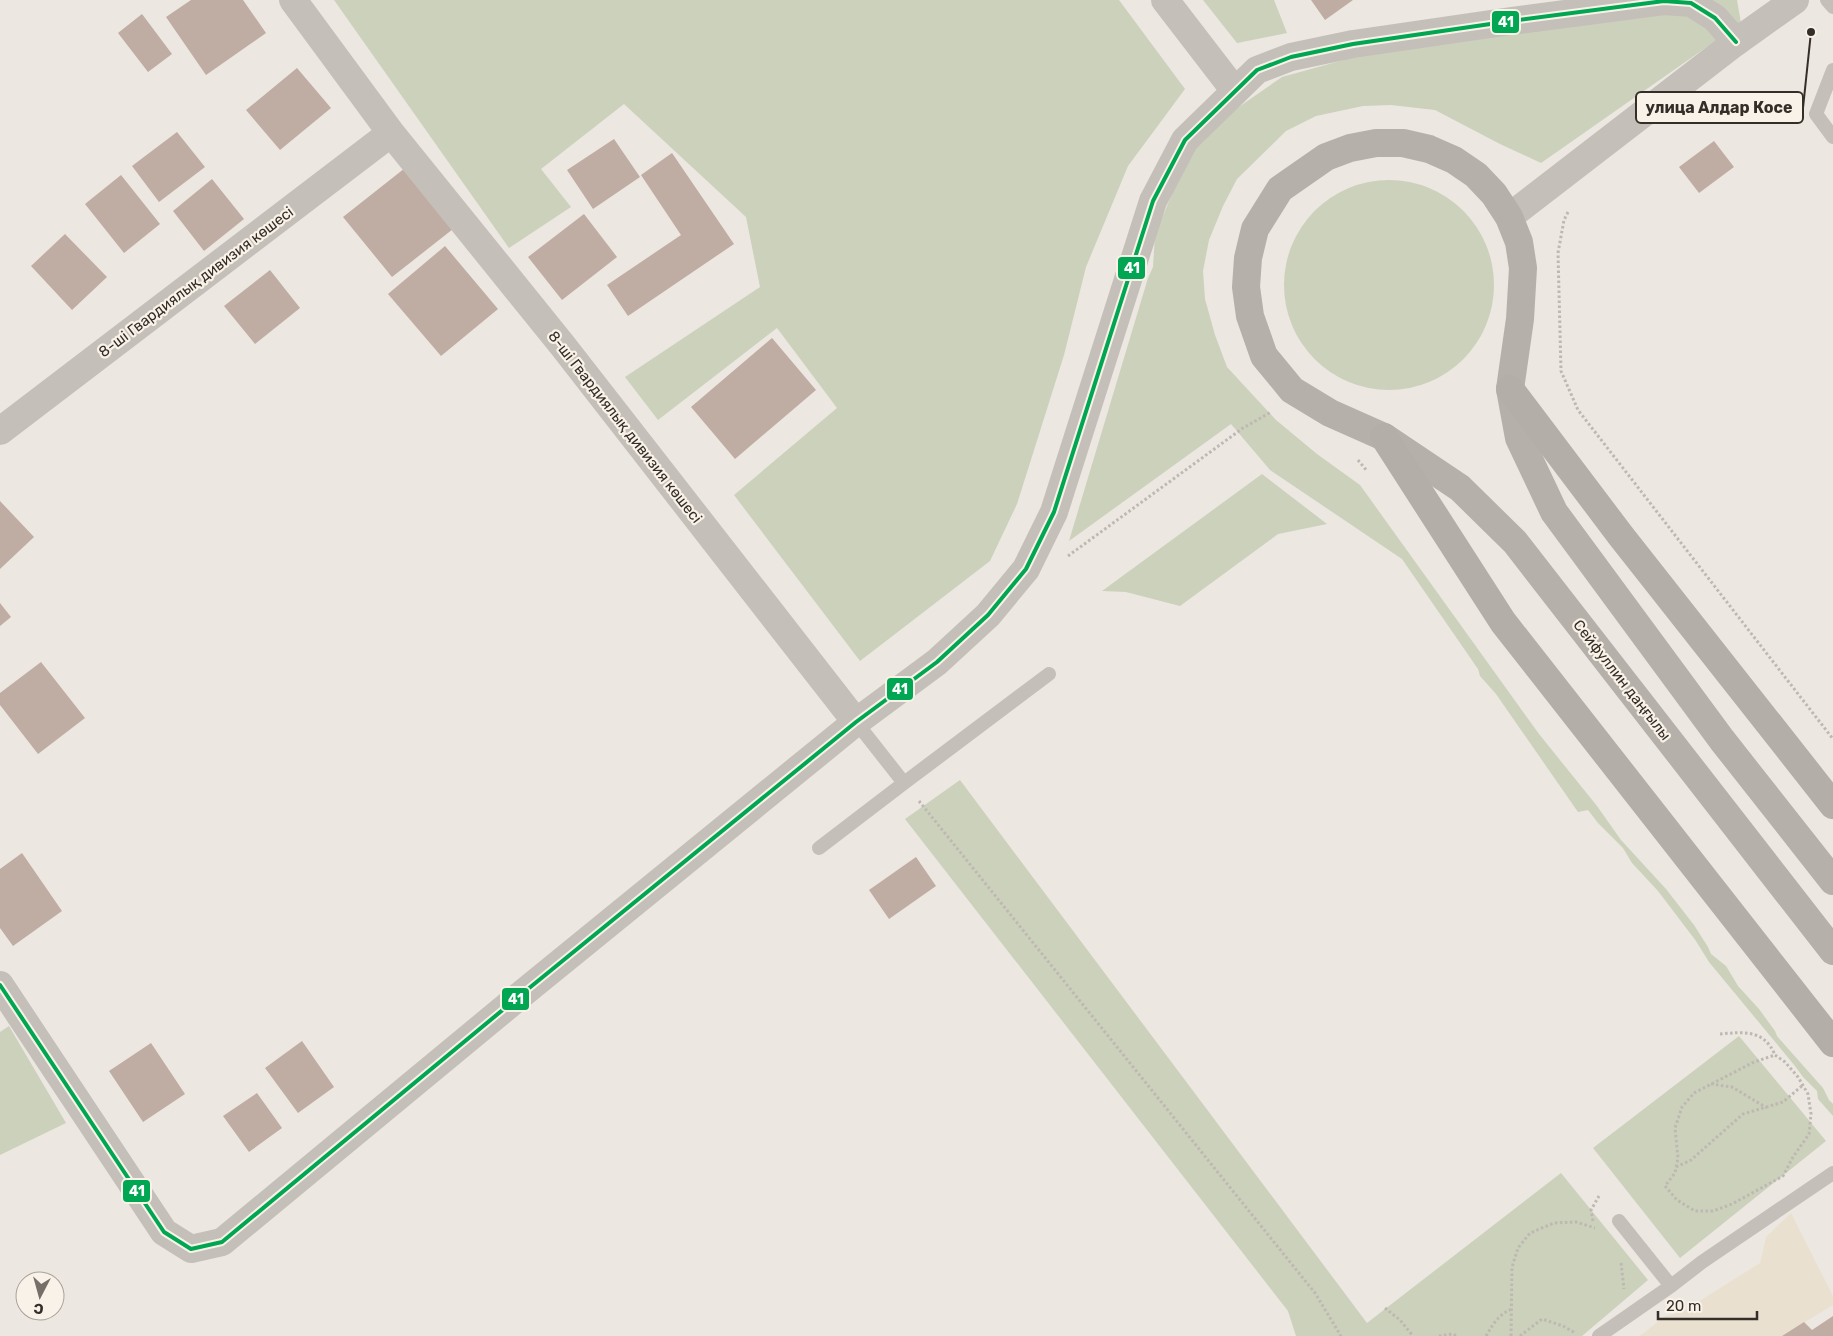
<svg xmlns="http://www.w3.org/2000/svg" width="1833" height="1336" font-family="Rubik,sans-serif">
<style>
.green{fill:#ccd1bb}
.plaza{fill:#eae0d0}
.building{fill:#bfada3}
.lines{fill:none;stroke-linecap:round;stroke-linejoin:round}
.path{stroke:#beb8b2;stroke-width:3;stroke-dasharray:2.5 2.5;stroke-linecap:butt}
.service{stroke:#c5bfb9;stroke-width:14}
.minor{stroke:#c5bfb9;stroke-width:28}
.tertiary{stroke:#c5bfb9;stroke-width:28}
.secondary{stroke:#b6b0aa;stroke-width:28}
.primary{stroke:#b4aea9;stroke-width:28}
.bus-1-casing{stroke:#f9f2e8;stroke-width:8}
.bus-1{stroke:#00a651;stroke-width:4}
.labels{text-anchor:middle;stroke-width:4.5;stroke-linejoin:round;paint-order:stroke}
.street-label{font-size:15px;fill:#352d28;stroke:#f9f2e8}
.leader{fill:none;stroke:#352d28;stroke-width:2}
.callout-dot{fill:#352d28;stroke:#f9f2e8;stroke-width:2}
.callout{fill:#f9f2e8;stroke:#352d28;stroke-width:2}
.callout-label{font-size:16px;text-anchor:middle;font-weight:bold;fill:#352d28}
.line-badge{stroke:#f9f2e8;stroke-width:2}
.badge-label{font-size:14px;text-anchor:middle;font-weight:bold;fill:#fff}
</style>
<rect width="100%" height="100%" fill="#ece7e1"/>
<path class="green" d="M334,0H1119L1185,89L1128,166L1086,267L1064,355L1017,504L990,561L860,661L734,495L837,408L777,328L658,420L625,377L760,287L746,217L624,104L541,169L571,207L509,248Z
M1203,0H1274L1287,33L1237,43Z
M1639,0H1737L1741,23L1541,163L1500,144L1435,110L1391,105L1363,106L1316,116L1286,131L1237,179L1223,206L1209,240L1203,271L1205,299L1215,335L1227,367L1276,420L1317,454L1360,485L1539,734L1597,806L1621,840L1666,889L1694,925L1708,947L1711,954L1726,966L1738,986L1759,1009L1775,1031L1777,1036L1823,1088L1829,1100L1833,1104V1116L1818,1099L1817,1091L1803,1077L1795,1066L1709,962L1696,941L1658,891L1632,863L1623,848L1598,823L1588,810L1578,812L1496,694L1480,676L1478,669L1402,559L1270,470L1231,424L1069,541L1148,278L1153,267L1155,235L1174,189L1204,131L1282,77L1398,45Z
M1284 285a105 105 0 1 1 210 0a105 105 0 1 1-210 0Z
M1262,474L1327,524L1278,534L1180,606L1126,592L1102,591Z
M960,780L1367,1323L1561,1173L1648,1280L1582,1336H1296L1288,1311L905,819Z
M9,1026L66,1123L0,1155V1032Z
M1739,1036L1826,1141L1680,1258L1593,1148Z"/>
<path class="plaza" d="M1791,1213L1833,1296V1305L1782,1336H1640L1665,1316L1682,1312L1760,1263L1766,1237Z"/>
<path class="building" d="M191,0H243L266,33L206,75L166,17Z
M1311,0H1353L1325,20Z
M142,14L172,54L148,72L118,33Z
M297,68L331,108L280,150L246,110Z
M177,132L205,167L159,202L132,166Z
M614,139L640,177L593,209L567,170Z
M1714,141L1734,167L1699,193L1679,167Z
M672,153L734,244L628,316L607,285L681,235L641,175Z
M405,168L453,229L392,277L343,217Z
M121,175L160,224L124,253L85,204Z
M212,179L244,219L204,251L173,211Z
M584,214L617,257L562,300L528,257Z
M65,234L107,277L72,310L31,266Z
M445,246L498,309L441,356L388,294Z
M270,270L300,308L255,344L224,306Z
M772,338L816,390L735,459L691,407Z
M0,501L34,537L0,569Z
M0,603L11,617L0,626Z
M41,662L85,718L38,754L0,705V693Z
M22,853L62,911L13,946L0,928V869Z
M916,857L936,886L889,919L869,890Z
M302,1041L334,1087L298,1113L265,1068Z
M151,1043L185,1094L143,1122L109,1071Z
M257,1093L282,1128L249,1152L223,1116Z
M1833,1316V1336H1782L1804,1322L1812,1330Z"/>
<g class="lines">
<path class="path" d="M1568,212L1564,220L1558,253L1561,371L1578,410L1833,739
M1358,460L1367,471
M1068,556L1243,428L1271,412
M919,801L1315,1293L1341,1336
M1720,1034C1743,1032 1764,1029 1775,1055
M1775,1055L1785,1062L1798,1077L1808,1094L1811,1114L1809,1134L1793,1157L1783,1176L1732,1204L1713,1211H1695L1677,1200L1665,1186L1675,1173L1678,1158L1675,1128L1682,1107L1694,1093L1754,1062Z
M1711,1084L1732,1087L1767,1108
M1676,1167L1691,1160L1743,1114L1783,1102L1803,1085
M1593,1221L1591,1210L1599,1196
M1621,1263L1624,1289
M1385,1308L1400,1320L1413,1336
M1439,1336L1452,1334L1458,1336
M1486,1336C1493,1324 1499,1314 1512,1309
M1511,1336L1512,1267L1518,1248L1530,1233L1554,1223L1576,1222L1595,1228
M1520,1336L1542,1319L1563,1326L1575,1333"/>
<path class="service" d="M1827,0L1833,7
M1833,70L1816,114L1833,137
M904,783L1049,674
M819,848L904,783L856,722
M1619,1221L1671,1286
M1599,1336L1671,1286L1702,1262L1833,1173"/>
<path class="minor" d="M293,0L391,133L563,346L856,722
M1165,0L1235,91
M0,431L391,133
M0,985L164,1232L191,1249L222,1242L528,989L856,722L937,662L988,615L1026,569L1054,512L1153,201L1185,140L1257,70L1291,57L1353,44L1511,21L1664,1L1691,3L1715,18L1736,42"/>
<path class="tertiary" d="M1509,217L1736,42L1795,0"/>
<path class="secondary" d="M1833,881L1722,740L1554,512L1519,438L1510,389L1520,319L1523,268L1519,242L1509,217L1494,194L1476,175L1454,160L1429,149L1403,143H1376L1350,148L1326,157L1280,189L1255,229L1248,258L1246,287L1250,316L1264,356L1292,390L1330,413L1384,437L1460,488L1515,542L1833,951"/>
<path class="primary" d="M1510,389L1621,536L1833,805
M1384,437L1503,622L1833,1043"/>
<defs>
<path id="bus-1" d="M0,985L164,1232L191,1249L222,1242L528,989L856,722L937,662L988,615L1026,569L1054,512L1153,201L1185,140L1257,70L1291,57L1353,44L1511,21L1664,1L1691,3L1715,18L1736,42"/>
</defs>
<use href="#bus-1" class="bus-1-casing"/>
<use href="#bus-1" class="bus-1"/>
</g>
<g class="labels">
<g class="street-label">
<text transform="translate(196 282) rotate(-37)" y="5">8-ші Гвардиялық дивизия көшесі</text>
<text transform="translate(625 427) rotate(52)" y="5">8-ші Гвардиялық дивизия көшесі</text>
<text transform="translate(1622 680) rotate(52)" y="5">Сейфуллин даңғылы</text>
</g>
</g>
<path class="leader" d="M1811 32L1803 108"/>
<circle class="callout-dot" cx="1811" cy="32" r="5"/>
<rect class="callout" x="1636" y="92" width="167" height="31" rx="5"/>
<g class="callout-label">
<text x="1719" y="113">улица Алдар Косе</text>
</g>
<g class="line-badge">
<rect x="1491" y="10" width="29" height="24" rx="5" fill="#00a651"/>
<rect x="1117" y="256" width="29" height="24" rx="5" fill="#00a651"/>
<rect x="886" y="677" width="28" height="24" rx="5" fill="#00a651"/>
<rect x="501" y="987" width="29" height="24" rx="5" fill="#00a651"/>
<rect x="122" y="1179" width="29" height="24" rx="5" fill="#00a651"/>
</g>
<g class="badge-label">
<text x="1506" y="27">41</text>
<text x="1132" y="273">41</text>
<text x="900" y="694">41</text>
<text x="516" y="1004">41</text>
<text x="137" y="1196">41</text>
</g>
<g transform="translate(40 1296) rotate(186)"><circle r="24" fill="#f9f2e8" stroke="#aba39b"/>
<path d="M0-4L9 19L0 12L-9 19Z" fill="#756e69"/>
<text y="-8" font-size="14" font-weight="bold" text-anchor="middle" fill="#352d28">С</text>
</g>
<path d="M1658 1311v8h99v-8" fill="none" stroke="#352d28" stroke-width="2.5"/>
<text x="1666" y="1311" font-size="15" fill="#352d28" stroke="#f9f2e8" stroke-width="4" paint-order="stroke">20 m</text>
</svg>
